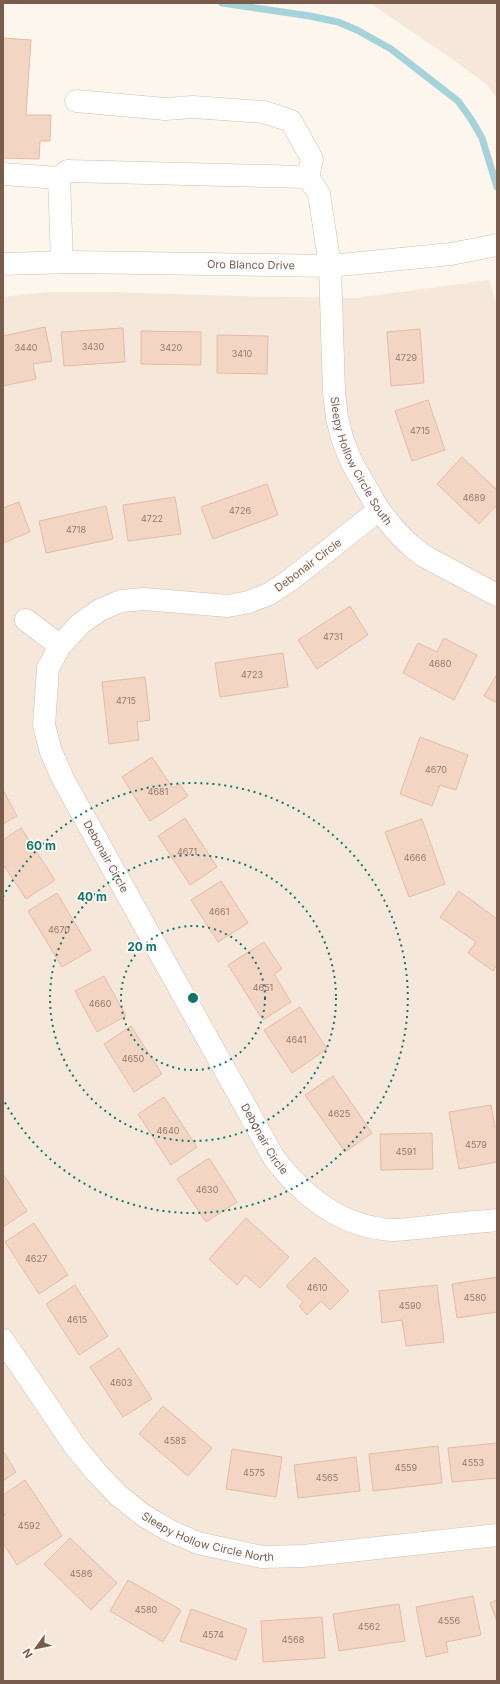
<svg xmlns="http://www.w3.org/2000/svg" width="500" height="1684" font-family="Inter,sans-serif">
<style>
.residential{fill:#f5e8da}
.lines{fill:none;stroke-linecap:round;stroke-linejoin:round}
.stream{stroke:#a5d3da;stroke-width:7}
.building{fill:#f3d5c3;stroke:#e6bba3}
.minor-casing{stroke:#d1beb0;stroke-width:23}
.minor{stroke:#fff;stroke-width:22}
.ring{fill:none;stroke:#0f766e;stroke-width:2;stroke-dasharray:2 4}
.labels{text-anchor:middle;stroke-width:3.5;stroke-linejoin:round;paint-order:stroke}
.number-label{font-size:9px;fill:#987a6a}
.street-label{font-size:11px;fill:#7a5c4d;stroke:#fffaf3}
.centre{fill:#0f766e;stroke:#fffaf3;stroke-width:2}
.ring-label{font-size:12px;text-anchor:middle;font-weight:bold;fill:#0f766e;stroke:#fffaf3;stroke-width:3.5;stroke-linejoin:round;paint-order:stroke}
</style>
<rect width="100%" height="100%" fill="#fdf6ec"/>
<path class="residential" d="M370,3H497V98L486,84L462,66Z
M489,280L497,305V1681H3V297L46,292H114L235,296L355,298Z"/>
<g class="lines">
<path class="stream" d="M222,3L310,16L338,22L357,30L391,49L458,101L471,119L482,138L497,187"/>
</g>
<path class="building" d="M3,38L31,40L26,115H51L50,141H40L39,159L3,158Z
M45,327L52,361L33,364L36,379L3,386V336Z
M123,328L125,362L64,366L61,332Z
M420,329L424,383L391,386L387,332Z
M141,331L201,332V365L141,364Z
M217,335L268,336L267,374L217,373Z
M428,400L445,450L412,461L395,411Z
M462,457L497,490V505L479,524L437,484Z
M267,484L278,515L213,539L201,507Z
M175,497L181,534L128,541L123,505Z
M19,502L30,532L3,543V508Z
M106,506L113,539L46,553L39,521Z
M350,606L368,635L317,669L298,640Z
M444,638L477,655L454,700L403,673L418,643L437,652Z
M283,653L288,687L220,697L215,663Z
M497,674V703L484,696Z
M145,677L150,720L137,722L139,740L109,744L102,682Z
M420,737L468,755L456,790L440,785L432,806L400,794Z
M152,757L173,788L180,784L188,796L150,821L122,777Z
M3,790L17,816L3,824Z
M185,818L217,867L190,885L158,836Z
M422,819L445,884L409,897L385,832Z
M21,828L55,880L26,899L3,864V840Z
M221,881L248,923L218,942L191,900Z
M459,891L497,919V965L493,971L468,953L476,942L440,917Z
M57,893L91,950L62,967L28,911Z
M264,942L282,969L274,974L291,1002L263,1020L228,965Z
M104,976L126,1016L97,1032L75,991Z
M300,1007L327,1049L292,1073L264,1030Z
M131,1026L162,1074L134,1092L104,1044Z
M333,1076L372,1133L345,1152L305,1095Z
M164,1097L197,1147L171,1165L138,1114Z
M491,1105L495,1127H497V1162L459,1169L449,1112Z
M432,1133L433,1169L381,1170L380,1134Z
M209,1158L237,1202L206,1222L177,1179Z
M3,1174L27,1211L3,1227Z
M246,1218L289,1257L260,1288L245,1275L237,1285L209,1259Z
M34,1223L68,1275L39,1294L5,1242Z
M315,1257L349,1291L330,1310L321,1301L307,1315L299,1306L303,1302L286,1286Z
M497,1277V1312L457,1318L452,1284Z
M75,1285L108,1336L79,1355L46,1304Z
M437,1285L444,1342L406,1346L402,1320L382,1323L379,1291Z
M119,1348L152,1399L123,1417L90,1367Z
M163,1406L212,1448L188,1476L139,1434Z
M497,1443V1478L452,1482L448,1448Z
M438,1446L442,1483L373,1491L369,1454Z
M232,1449L282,1457L276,1497L226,1489Z
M3,1451L16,1472L3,1481Z
M356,1457L360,1491L298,1498L294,1465Z
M25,1480L62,1536L17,1565L3,1543V1517L5,1515L3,1512V1495Z
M70,1538L117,1583L91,1610L44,1564Z
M128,1580L181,1610L163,1642L110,1611Z
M473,1596L481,1635L446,1642L448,1652L426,1657L416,1607Z
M497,1600V1622L490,1603Z
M399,1604L405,1641L339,1651L333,1614Z
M191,1609L247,1629L236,1660L180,1641Z
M322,1617L325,1658L263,1662L261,1621Z"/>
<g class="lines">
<defs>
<g id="minor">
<path id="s1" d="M76,101L165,109L193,107L264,112L291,121L312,159L308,177L319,194L330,266L334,392L337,418L343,441L352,463L379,510L395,530L410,545L424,556L497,595"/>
<path d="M3,174L59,178L67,171L308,177"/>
<path d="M59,178L62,262"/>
<path id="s2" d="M3,264L72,262L330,266L451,254L497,245"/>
<path id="s3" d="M379,510L289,581L269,594L249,602L228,606L144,599L121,601L100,610L80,624L60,646L48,668L44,725L51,752L64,781L274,1158C303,1196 343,1228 393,1230C404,1230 416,1228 427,1227C450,1224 474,1222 497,1220"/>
<path d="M26,620L60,646"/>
<path id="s4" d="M3,1340L74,1445L96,1472L118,1495L143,1515L170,1531L198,1543L262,1557L303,1556L497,1535"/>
</g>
</defs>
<use href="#minor" class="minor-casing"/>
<use href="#minor" class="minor"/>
</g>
<g class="ring">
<circle cx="193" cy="998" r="72"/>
<circle cx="193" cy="998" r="143"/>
<path d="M3 897A215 215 0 1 1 3 1099"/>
</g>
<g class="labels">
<g class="number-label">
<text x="93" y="350">3430</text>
<text x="26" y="351">3440</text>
<text x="171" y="351">3420</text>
<text x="242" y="357">3410</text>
<text x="406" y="361">4729</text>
<text x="420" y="434">4715</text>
<text x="474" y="501">4689</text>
<text x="240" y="514">4726</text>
<text x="152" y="522">4722</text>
<text x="76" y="533">4718</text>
<text x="333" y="640">4731</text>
<text x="440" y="667">4680</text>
<text x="252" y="678">4723</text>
<text x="126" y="704">4715</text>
<text x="436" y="773">4670</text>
<text x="158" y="795">4681</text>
<text x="187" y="855">4671</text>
<text x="415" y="861">4666</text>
<text x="219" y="915">4661</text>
<text x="59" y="933">4670</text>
<text x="263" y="991">4651</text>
<text x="100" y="1007">4660</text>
<text x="296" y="1043">4641</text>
<text x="133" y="1062">4650</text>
<text x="339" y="1117">4625</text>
<text x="168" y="1134">4640</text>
<text x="476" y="1148">4579</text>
<text x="406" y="1155">4591</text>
<text x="207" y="1193">4630</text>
<text x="36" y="1262">4627</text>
<text x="317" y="1291">4610</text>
<text x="475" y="1301">4580</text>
<text x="410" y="1309">4590</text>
<text x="77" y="1323">4615</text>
<text x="121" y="1386">4603</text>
<text x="175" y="1444">4585</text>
<text x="473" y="1466">4553</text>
<text x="406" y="1471">4559</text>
<text x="254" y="1476">4575</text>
<text x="327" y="1481">4565</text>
<text x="29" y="1529">4592</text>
<text x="81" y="1577">4586</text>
<text x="146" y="1613">4580</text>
<text x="449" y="1624">4556</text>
<text x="369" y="1630">4562</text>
<text x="213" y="1638">4574</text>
<text x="293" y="1643">4568</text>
</g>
<g class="street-label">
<text dy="4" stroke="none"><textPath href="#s2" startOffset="248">Oro Blanco Drive</textPath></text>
<text dy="4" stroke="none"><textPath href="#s1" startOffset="573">Sleepy Hollow Circle South</textPath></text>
<text transform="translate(308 565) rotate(-37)" y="4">Debonair Circle</text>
<text dy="4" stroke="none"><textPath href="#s3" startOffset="594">Debonair Circle</textPath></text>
<text dy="4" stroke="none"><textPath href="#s3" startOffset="918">Debonair Circle</textPath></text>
<text dy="4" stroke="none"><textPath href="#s4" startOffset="295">Sleepy Hollow Circle North</textPath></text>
</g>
</g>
<circle cx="193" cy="998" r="6" class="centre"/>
<g class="ring-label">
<text x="41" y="850">60 m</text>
<text x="92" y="901">40 m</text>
<text x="142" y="951">20 m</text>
</g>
<rect width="500" height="1684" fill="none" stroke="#7a5c4d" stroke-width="8"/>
<g transform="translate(36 1648) rotate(237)" stroke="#fffaf3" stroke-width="3" paint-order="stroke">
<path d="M0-3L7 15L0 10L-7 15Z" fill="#7a5c4d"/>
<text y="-6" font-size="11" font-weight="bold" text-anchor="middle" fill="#7a5c4d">N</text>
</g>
</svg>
